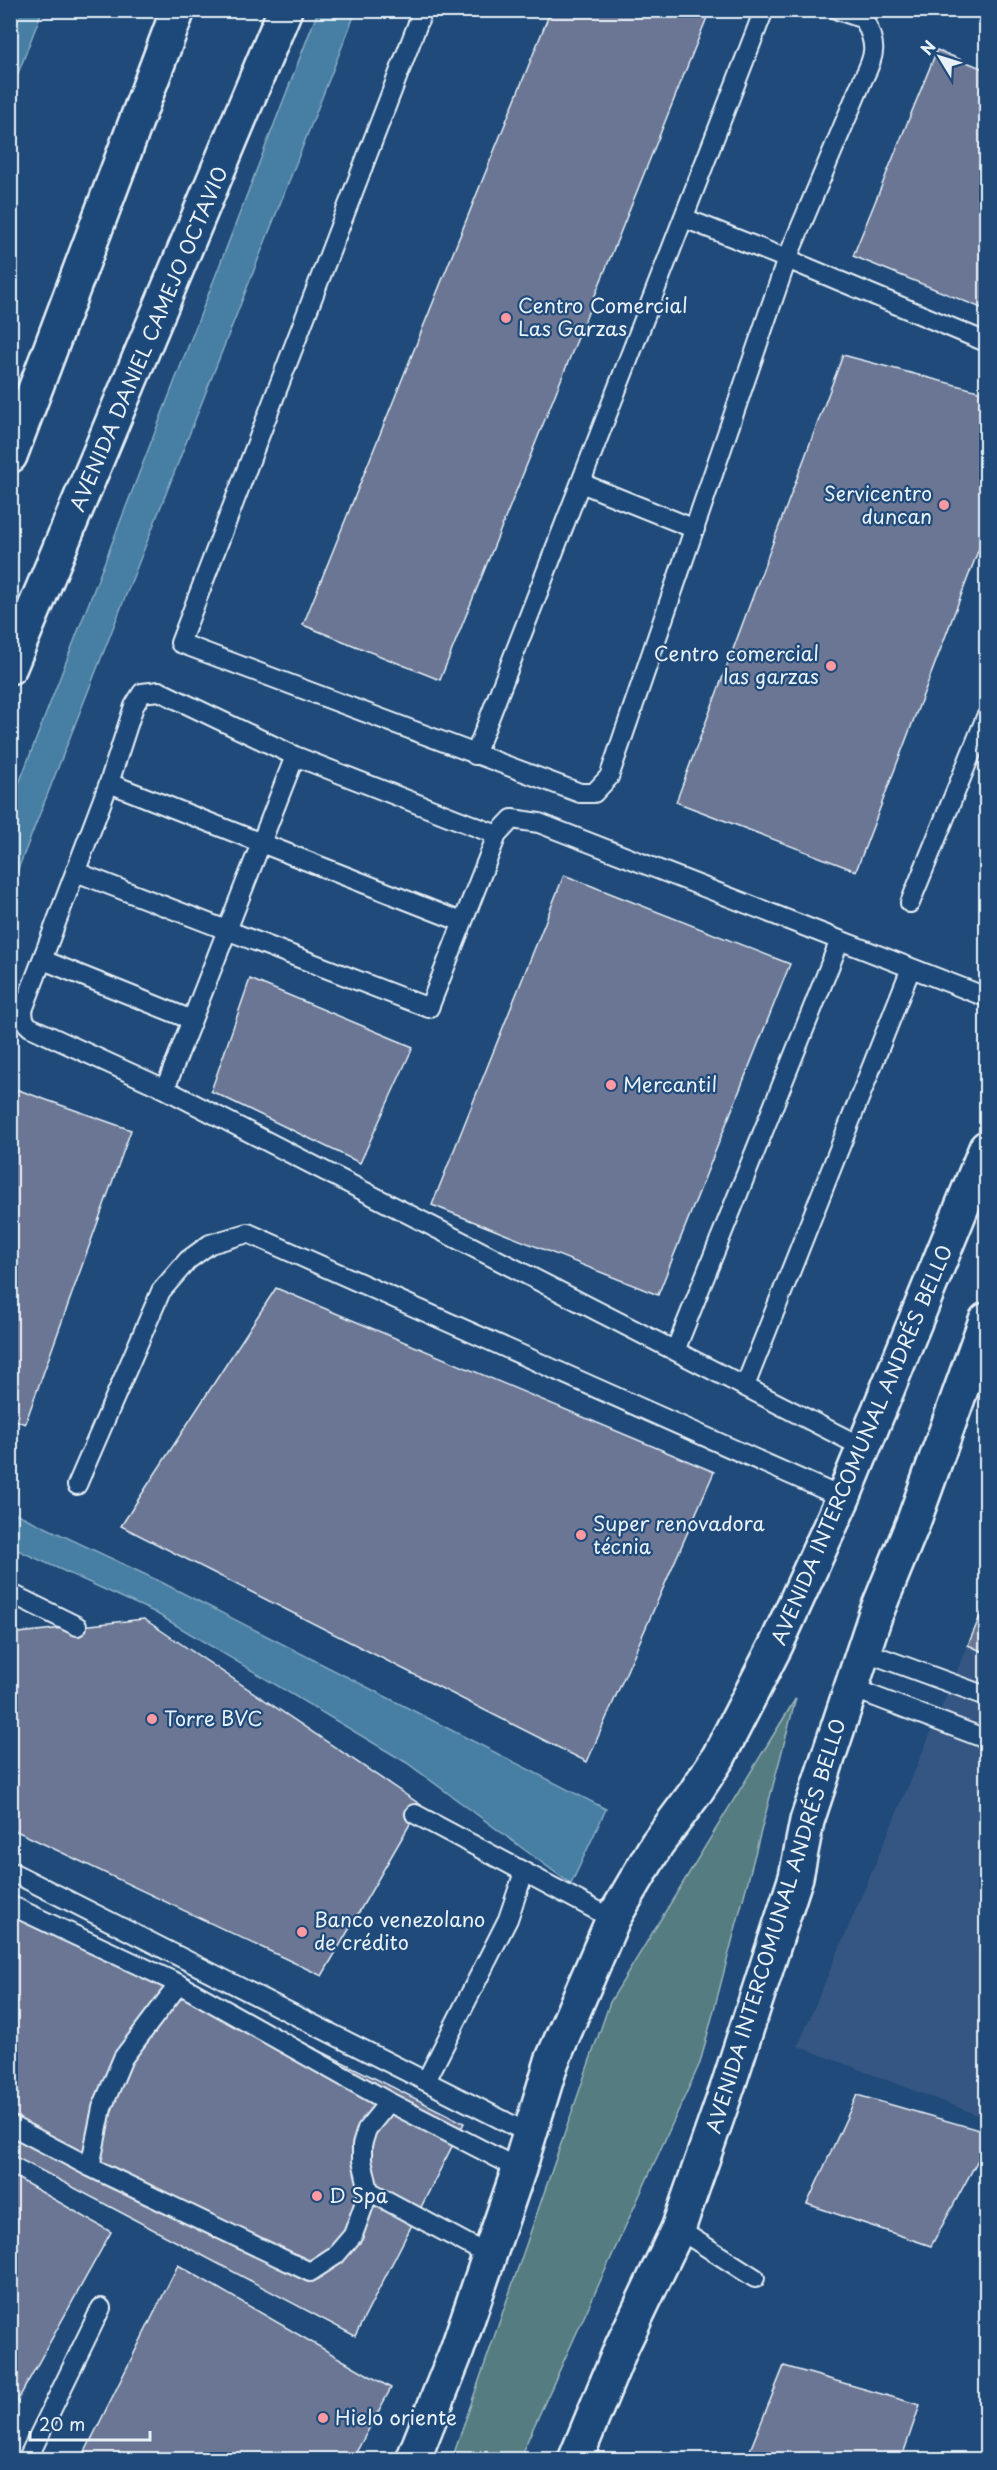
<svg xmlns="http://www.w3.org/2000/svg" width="997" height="2470" font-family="'Playpen Sans',sans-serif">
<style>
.built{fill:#365782}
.green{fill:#557b81;stroke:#9eb6bc;stroke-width:1.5}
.water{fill:#477ea3;stroke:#87acc5;stroke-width:1.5}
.building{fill:#6b7694;stroke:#e8f1f8;stroke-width:1.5}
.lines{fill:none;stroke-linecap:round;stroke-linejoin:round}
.lane-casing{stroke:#e8f1f8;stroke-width:22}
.secondary-casing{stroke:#e8f1f8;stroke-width:38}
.lane{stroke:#1f4a7a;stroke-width:18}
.secondary{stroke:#1f4a7a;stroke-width:33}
.poi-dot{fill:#ff9aa2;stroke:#1f4a7a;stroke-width:2}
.labels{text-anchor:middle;stroke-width:4.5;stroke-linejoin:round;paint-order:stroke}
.poi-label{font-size:20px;fill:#e8f1f8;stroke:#1f4a7a;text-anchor:start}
.street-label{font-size:20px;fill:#e8f1f8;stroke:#1f4a7a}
</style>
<rect width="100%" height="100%" fill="#1f4a7a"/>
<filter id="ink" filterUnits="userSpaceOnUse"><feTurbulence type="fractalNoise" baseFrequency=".0167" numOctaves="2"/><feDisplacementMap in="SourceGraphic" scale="12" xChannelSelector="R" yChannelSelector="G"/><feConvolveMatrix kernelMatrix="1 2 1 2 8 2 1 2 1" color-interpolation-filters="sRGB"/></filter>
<g filter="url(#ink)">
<path class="built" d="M968,1645L986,1653V2118L798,2046Z"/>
<path class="green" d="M796,1698L700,2063L519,2459H452L610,2002Z"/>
<path class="water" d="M11,10L42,11L11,92L10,11Z
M318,11H356L11,887V804Z
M11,1511L161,1582L606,1809L571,1884L407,1763L154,1612L11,1547Z"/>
<path class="building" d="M551,10H710L440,680L303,625Z
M937,50L986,70V310L853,256Z
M843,355L986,393V530L856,871L676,802Z
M564,875L790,964L658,1295L432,1205Z
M250,979L413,1047L360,1163L211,1091Z
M10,1087L131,1130L25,1424L10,1418Z
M276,1288L714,1472L587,1762L121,1526Z
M986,1602V1653L968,1645Z
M144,1619L421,1805L322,1976L10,1828V1634Z
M10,1895L464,2123L355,2336L10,2154Z
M857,2095L986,2132V2145L931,2246L807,2204Z
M10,2174L111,2232L10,2414Z
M178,2265L391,2388L352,2460H81Z
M784,2366L920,2405L901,2460H746Z"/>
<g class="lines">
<defs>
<path id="lane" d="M423,10L180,643L580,793H594L609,777L787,259L863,79C876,54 877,45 864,19L838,10
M684,218L787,259L986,342
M581,483L695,529
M475,755L764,10
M109,783L462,922
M497,835L295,756L159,691L142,693L134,706L109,783L23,1010L24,1021L30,1027L165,1089L864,1448
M76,872L429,1008L497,835L512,819L539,823L986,997
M910,903L986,717
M43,960L192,1020
M165,1089L295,756
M675,1351L840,940
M745,1386L911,968
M77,1485L161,1291L188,1260L210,1244L248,1233L843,1498
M10,1593L77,1626
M863,1651L986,1696
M852,1688L986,1739
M415,1814L613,1919
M10,1871L530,2134
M10,1905L179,1984L389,2102L519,2169
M426,2081L508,1919L524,1872
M10,2125L90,2167L310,2272L336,2255L353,2235L369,2191L362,2160V2145L367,2129L389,2102
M90,2167L102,2108L123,2058L179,1984
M369,2191L490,2256
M678,2229L755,2278
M27,2460L101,2308"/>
<path id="secondary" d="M10,456L178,10
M10,667L285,10
M413,2460L457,2350L519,2169L552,2061L613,1919L657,1844L695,1793L719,1756L776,1645L843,1498L986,1148
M575,2460L622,2346L678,2229L728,2086L796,1877L807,1821L875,1616L913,1523L986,1320"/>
</defs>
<use href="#lane" class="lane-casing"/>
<use href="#secondary" class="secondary-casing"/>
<use href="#lane" class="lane"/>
<use href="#secondary" class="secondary"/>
</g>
</g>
<g class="poi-dot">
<circle cx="506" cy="318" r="6"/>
<circle cx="944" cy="505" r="6"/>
<circle cx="831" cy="666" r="6"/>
<circle cx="611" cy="1085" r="6"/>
<circle cx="581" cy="1535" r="6"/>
<circle cx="152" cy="1719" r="6"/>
<circle cx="302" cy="1932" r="6"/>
<circle cx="317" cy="2196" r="6"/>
<circle cx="323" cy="2418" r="6"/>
</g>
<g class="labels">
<g class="poi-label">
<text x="518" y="313">Centro Comercial<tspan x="518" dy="23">Las Garzas</tspan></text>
<text x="932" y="501" text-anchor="end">Servicentro<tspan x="932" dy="23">duncan</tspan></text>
<text x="819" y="661" text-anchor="end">Centro comercial<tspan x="819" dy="23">las garzas</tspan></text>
<text x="623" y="1092">Mercantil</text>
<text x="593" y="1531">Super renovadora<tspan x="593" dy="23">técnia</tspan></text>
<text x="164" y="1726">Torre BVC</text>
<text x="314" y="1927">Banco venezolano<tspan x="314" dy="23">de crédito</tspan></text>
<text x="329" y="2203">D Spa</text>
<text x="335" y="2425">Hielo oriente</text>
</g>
<g class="street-label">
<text transform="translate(149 339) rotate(-67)" y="7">AVENIDA DANIEL CAMEJO OCTAVIO</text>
<text transform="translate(862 1445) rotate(-67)" y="7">AVENIDA INTERCOMUNAL ANDRÉS BELLO</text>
<text transform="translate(776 1926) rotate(-73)" y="7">AVENIDA INTERCOMUNAL ANDRÉS BELLO</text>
</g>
</g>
<rect width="997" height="2470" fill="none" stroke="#1f4a7a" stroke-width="36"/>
<rect x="18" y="18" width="961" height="2434" fill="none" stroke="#e8f1f8" stroke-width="2" filter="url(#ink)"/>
<g transform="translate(940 57) rotate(308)" stroke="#1f4a7a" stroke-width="4.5" paint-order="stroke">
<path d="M0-4.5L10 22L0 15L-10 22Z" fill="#e8f1f8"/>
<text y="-9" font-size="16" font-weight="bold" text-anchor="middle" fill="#e8f1f8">N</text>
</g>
<path d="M30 2431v9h120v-9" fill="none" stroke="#e8f1f8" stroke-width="3"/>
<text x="39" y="2431" font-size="18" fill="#e8f1f8" stroke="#1f4a7a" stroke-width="4.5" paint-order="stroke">20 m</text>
</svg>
